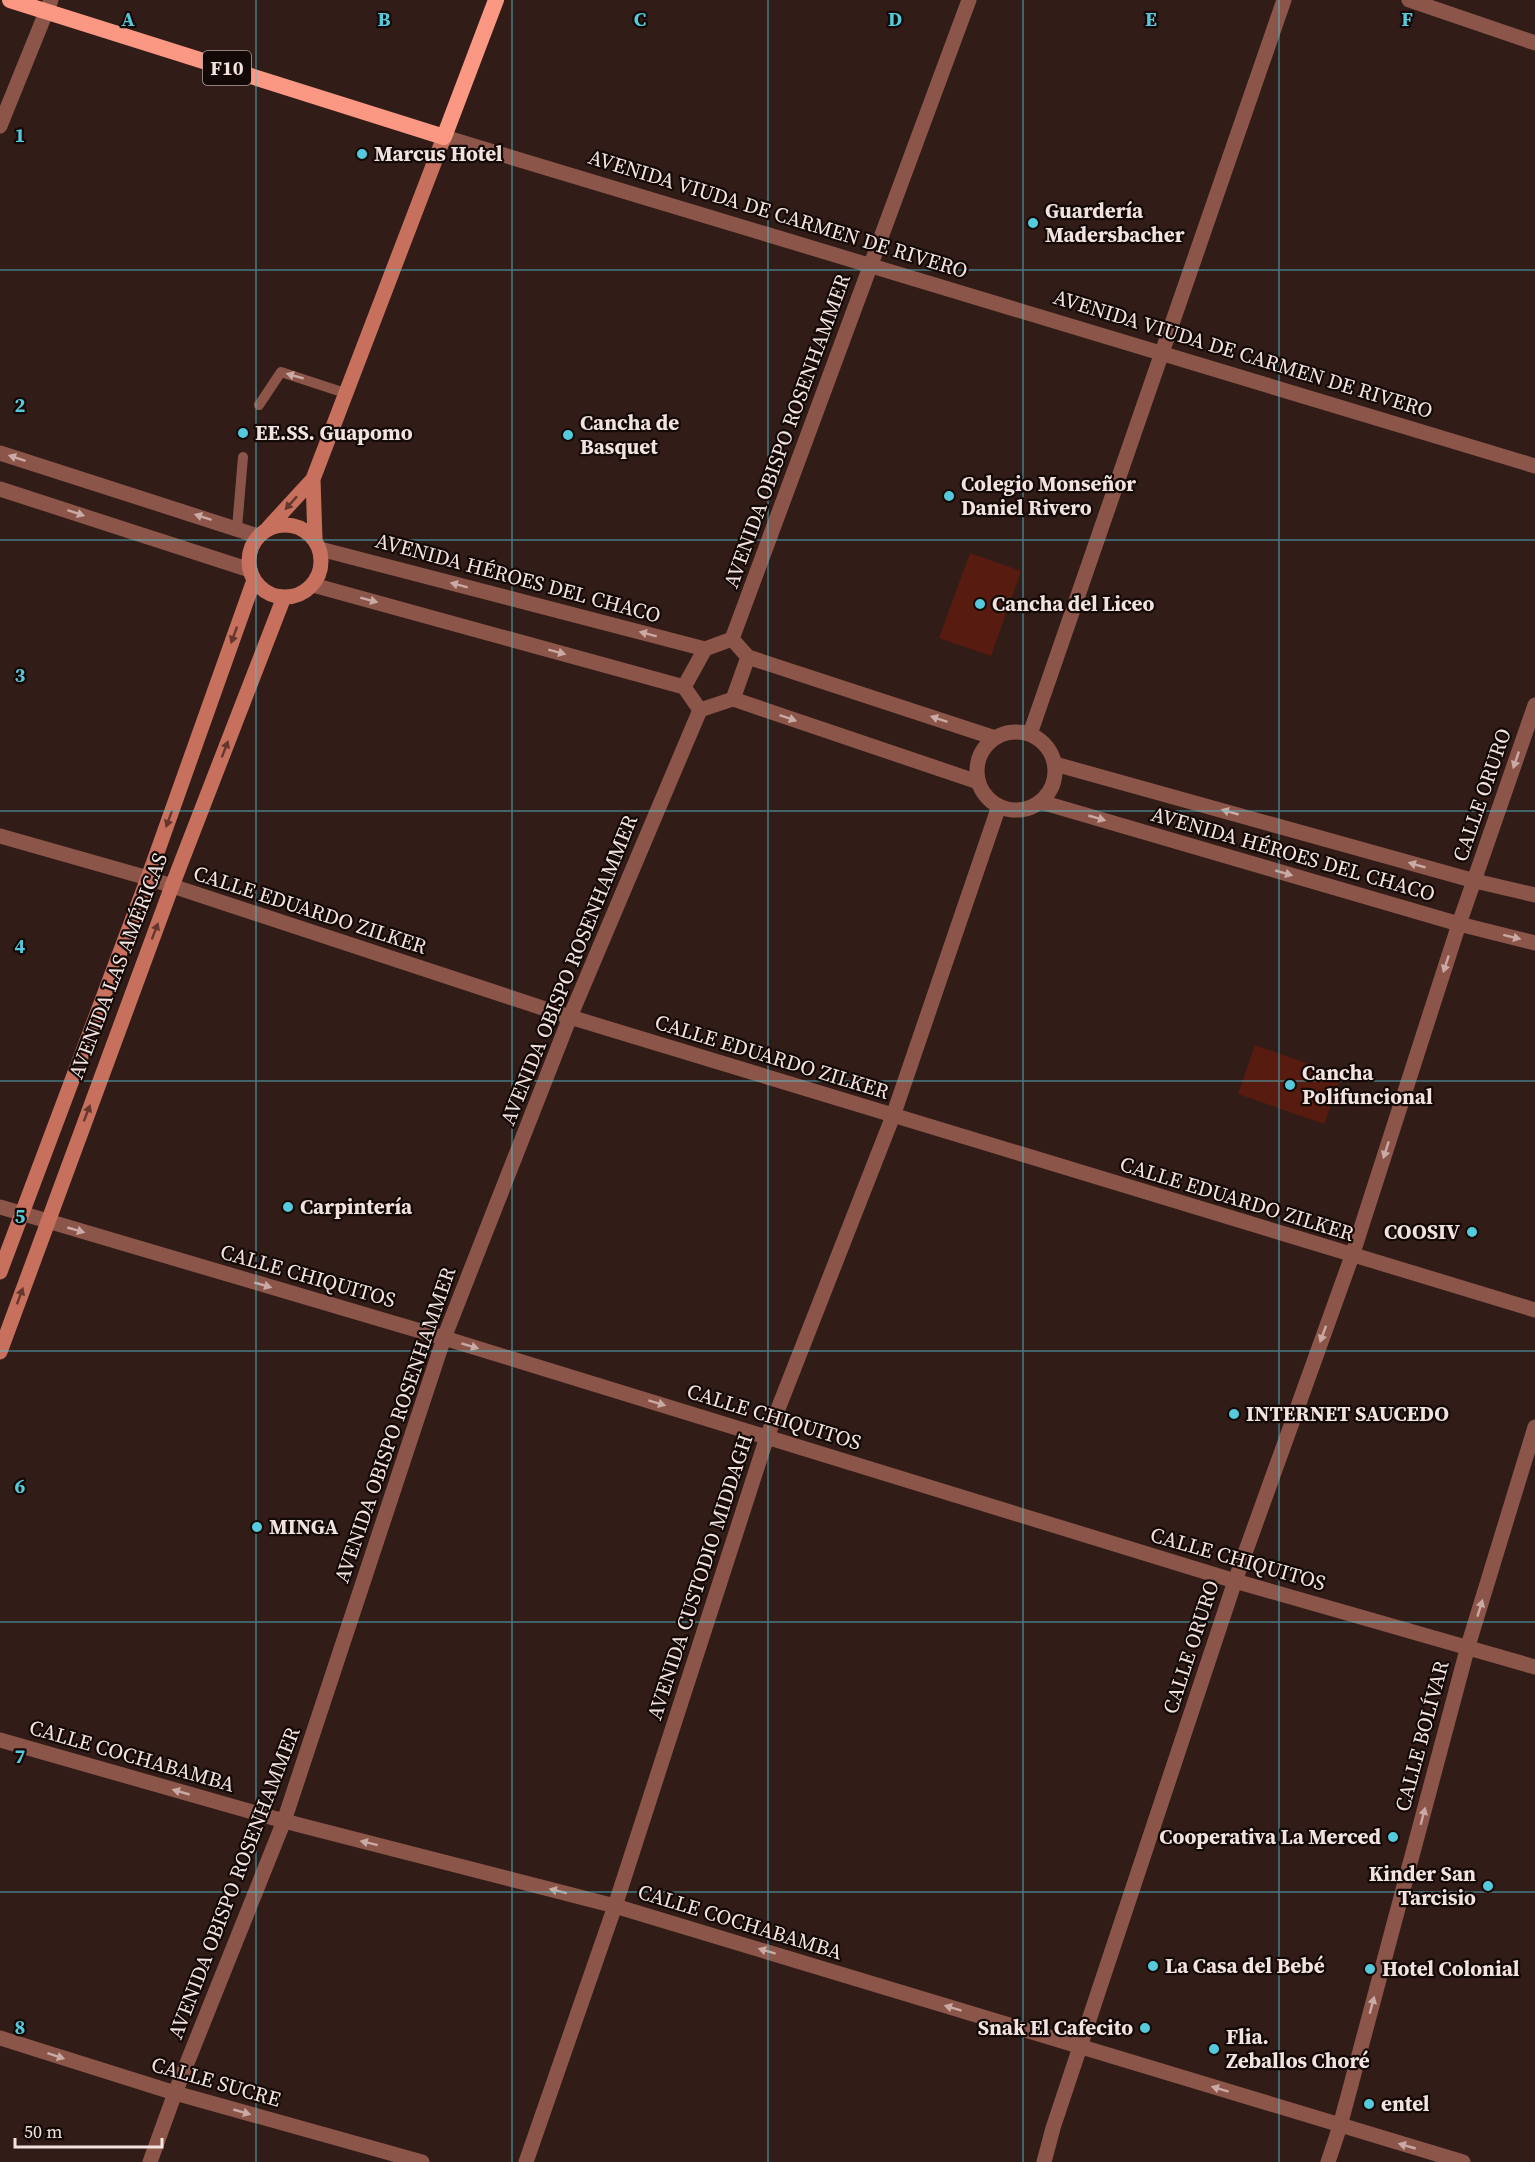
<svg xmlns="http://www.w3.org/2000/svg" width="1535" height="2162" font-family="'Source Serif 4',serif">
<style>
.green{fill:#581b0f}
.lines{fill:none;stroke-linecap:round;stroke-linejoin:round}
.service{stroke:#8c5549;stroke-width:10}
.minor{stroke:#8c5549;stroke-width:15}
.tertiary{stroke:#8c5549;stroke-width:15}
.secondary{stroke:#c7705e;stroke-width:15}
.trunk{stroke:#fa9884;stroke-width:16}
.oneway{fill:#caaaa4}
.oneway2{fill:#64372e}
.grid{fill:none;stroke:#54cadc;stroke-width:1.5;stroke-opacity:0.55}
.poi-dot{fill:#54cadc;stroke:#130907;stroke-width:2}
.labels{text-anchor:middle;stroke-width:4.5;stroke-linejoin:round;paint-order:stroke}
.shield{fill:#130907;stroke:#b0a29f;stroke-width:1.5}
.shield-label{font-size:20px;font-weight:bold;fill:#f3e3e0}
.poi-label{font-size:21px;font-weight:bold;fill:#f3e3e0;stroke:#130907;text-anchor:start}
.street-label{font-size:21px;fill:#f3e3e0;stroke:#130907}
.grid-label{font-size:20px;text-anchor:middle;font-weight:bold;fill:#54cadc;stroke:#130907;stroke-width:4.5;stroke-linejoin:round;paint-order:stroke}
</style>
<rect width="100%" height="100%" fill="#321c17"/>
<path class="green" d="M970,553L1021,571L991,656L939,638Z
M1255,1045L1342,1076L1324,1124L1238,1094Z"/>
<g class="lines">
<path class="service" d="M259,405L281,372L345,393
M237,528L243,457"/>
<path class="minor" d="M1409,0L1535,43
M0,126L51,0
M732,639L969,0
M1030,734L1284,0
M0,1207L444,1338L1235,1581L1535,1667
M0,1740L284,1821L615,1906L1463,2162
M0,2038L175,2093L422,2162
M150,2162L175,2093L284,1821L444,1338L570,1017L700,710
M526,2162L615,1906L767,1437L893,1116L999,806
M1044,2162L1053,2128L1235,1581L1352,1256L1459,924L1535,705
M1328,2162L1340,2126L1468,1646L1535,1427"/>
<path class="tertiary" d="M444,137L1535,466
M0,453L258,536
M0,489L250,570
M320,549L705,649
M313,585L684,687
M732,639L748,657L733,699L700,710L684,687L705,649Z
M748,657L995,738
M733,699L978,782
M977 771a39 39 0 1 1 78 0a39 39 0 1 1-78 0Z
M1055,764L1475,881L1535,895
M1041,802L1459,924L1535,943
M0,836L148,878L570,1017L1535,1310"/>
<path class="secondary" d="M313,479L315,539
M249 561a36 36 0 1 1 72 0a36 36 0 1 1-72 0Z
M268,528L313,479L444,137
M0,1272L148,878L254,580
M0,1352L172,886L284,597"/>
<path class="trunk" d="M10,0L444,137L496,0"/>
</g>
<defs><path id="oneway-solid" d="M-6-.8H1V-3.2L6.5 0L1 3.2V.8H-6Z" transform="scale(1.5)"/></defs>
<g class="oneway">
<use href="#oneway-solid" transform="translate(295 376) rotate(-164)"/>
<use href="#oneway-solid" transform="translate(17 458) rotate(-162)"/>
<use href="#oneway-solid" transform="translate(76 513) rotate(18)"/>
<use href="#oneway-solid" transform="translate(203 517) rotate(-162)"/>
<use href="#oneway-solid" transform="translate(459 585) rotate(-165)"/>
<use href="#oneway-solid" transform="translate(369 600) rotate(15)"/>
<use href="#oneway-solid" transform="translate(648 634) rotate(-165)"/>
<use href="#oneway-solid" transform="translate(557 652) rotate(15)"/>
<use href="#oneway-solid" transform="translate(788 718) rotate(19)"/>
<use href="#oneway-solid" transform="translate(939 719) rotate(-162)"/>
<use href="#oneway-solid" transform="translate(1516 760) rotate(109)"/>
<use href="#oneway-solid" transform="translate(1230 812) rotate(-164)"/>
<use href="#oneway-solid" transform="translate(1097 818) rotate(16)"/>
<use href="#oneway-solid" transform="translate(1417 865) rotate(-164)"/>
<use href="#oneway-solid" transform="translate(1284 873) rotate(16)"/>
<use href="#oneway-solid" transform="translate(1512 937) rotate(14)"/>
<use href="#oneway-solid" transform="translate(1446 964) rotate(108)"/>
<use href="#oneway-solid" transform="translate(1386 1150) rotate(108)"/>
<use href="#oneway-solid" transform="translate(76 1230) rotate(16)"/>
<use href="#oneway-solid" transform="translate(263 1285) rotate(16)"/>
<use href="#oneway-solid" transform="translate(1323 1334) rotate(110)"/>
<use href="#oneway-solid" transform="translate(470 1346) rotate(17)"/>
<use href="#oneway-solid" transform="translate(657 1403) rotate(17)"/>
<use href="#oneway-solid" transform="translate(1480 1608) rotate(-73)"/>
<use href="#oneway-solid" transform="translate(181 1792) rotate(-164)"/>
<use href="#oneway-solid" transform="translate(1423 1816) rotate(-75)"/>
<use href="#oneway-solid" transform="translate(369 1843) rotate(-166)"/>
<use href="#oneway-solid" transform="translate(558 1891) rotate(-166)"/>
<use href="#oneway-solid" transform="translate(767 1951) rotate(-163)"/>
<use href="#oneway-solid" transform="translate(1372 2005) rotate(-75)"/>
<use href="#oneway-solid" transform="translate(953 2008) rotate(-163)"/>
<use href="#oneway-solid" transform="translate(56 2056) rotate(18)"/>
<use href="#oneway-solid" transform="translate(1220 2089) rotate(-163)"/>
<use href="#oneway-solid" transform="translate(242 2112) rotate(16)"/>
<use href="#oneway-solid" transform="translate(1407 2146) rotate(-164)"/>
</g>
<g class="oneway2">
<use href="#oneway-solid" transform="translate(291 503) rotate(132)"/>
<use href="#oneway-solid" transform="translate(234 635) rotate(110)"/>
<use href="#oneway-solid" transform="translate(225 749) rotate(-69)"/>
<use href="#oneway-solid" transform="translate(169 819) rotate(110)"/>
<use href="#oneway-solid" transform="translate(155 931) rotate(-69)"/>
<use href="#oneway-solid" transform="translate(87 1113) rotate(-69)"/>
<use href="#oneway-solid" transform="translate(20 1296) rotate(-70)"/>
</g>
<path class="grid" d="M256,0V2162M512,0V2162M768,0V2162M1023,0V2162M1279,0V2162M0,270H1535M0,540H1535M0,811H1535M0,1081H1535M0,1351H1535M0,1622H1535M0,1892H1535"/>
<g class="poi-dot">
<circle cx="362" cy="154" r="6"/>
<circle cx="1033" cy="223" r="6"/>
<circle cx="243" cy="433" r="6"/>
<circle cx="568" cy="435" r="6"/>
<circle cx="949" cy="496" r="6"/>
<circle cx="980" cy="604" r="6"/>
<circle cx="1290" cy="1085" r="6"/>
<circle cx="288" cy="1207" r="6"/>
<circle cx="1472" cy="1232" r="6"/>
<circle cx="1234" cy="1414" r="6"/>
<circle cx="257" cy="1527" r="6"/>
<circle cx="1393" cy="1837" r="6"/>
<circle cx="1488" cy="1886" r="6"/>
<circle cx="1153" cy="1966" r="6"/>
<circle cx="1370" cy="1969" r="6"/>
<circle cx="1145" cy="2028" r="6"/>
<circle cx="1214" cy="2049" r="6"/>
<circle cx="1369" cy="2104" r="6"/>
</g>
<g class="labels">
<rect class="shield" x="203" y="51" width="48" height="34" rx="4.5"/>
<g class="shield-label">
<text x="227" y="75">F10</text>
</g>
<g class="poi-label">
<text x="374" y="161">Marcus Hotel</text>
<text x="1045" y="218">Guardería<tspan x="1045" dy="24">Madersbacher</tspan></text>
<text x="580" y="430">Cancha de<tspan x="580" dy="24">Basquet</tspan></text>
<text x="255" y="440">EE.SS. Guapomo</text>
<text x="961" y="491">Colegio Monseñor<tspan x="961" dy="24">Daniel Rivero</tspan></text>
<text x="992" y="611">Cancha del Liceo</text>
<text x="1302" y="1080">Cancha<tspan x="1302" dy="24">Polifuncional</tspan></text>
<text x="300" y="1214">Carpintería</text>
<text x="1460" y="1239" text-anchor="end">COOSIV</text>
<text x="1246" y="1421">INTERNET SAUCEDO</text>
<text x="269" y="1534">MINGA</text>
<text x="1381" y="1844" text-anchor="end">Cooperativa La Merced</text>
<text x="1476" y="1881" text-anchor="end">Kinder San<tspan x="1476" dy="24">Tarcisio</tspan></text>
<text x="1165" y="1973">La Casa del Bebé</text>
<text x="1382" y="1976">Hotel Colonial</text>
<text x="1133" y="2035" text-anchor="end">Snak El Cafecito</text>
<text x="1226" y="2044">Flia.<tspan x="1226" dy="24">Zeballos Choré</tspan></text>
<text x="1381" y="2111">entel</text>
</g>
<g class="street-label">
<text transform="translate(778 214) rotate(17)" y="7">AVENIDA VIUDA DE CARMEN DE RIVERO</text>
<text transform="translate(1243 354) rotate(17)" y="7">AVENIDA VIUDA DE CARMEN DE RIVERO</text>
<text transform="translate(787 431) rotate(-70)" y="7">AVENIDA OBISPO ROSENHAMMER</text>
<text transform="translate(518 578) rotate(15)" y="7">AVENIDA HÉROES DEL CHACO</text>
<text transform="translate(1482 795) rotate(-71)" y="7">CALLE ORURO</text>
<text transform="translate(1293 854) rotate(16)" y="7">AVENIDA HÉROES DEL CHACO</text>
<text transform="translate(310 910) rotate(18)" y="7">CALLE EDUARDO ZILKER</text>
<text transform="translate(118 966) rotate(-69)" y="7">AVENIDA LAS AMÉRICAS</text>
<text transform="translate(569 970) rotate(-68)" y="7">AVENIDA OBISPO ROSENHAMMER</text>
<text transform="translate(772 1057) rotate(17)" y="7">CALLE EDUARDO ZILKER</text>
<text transform="translate(1237 1199) rotate(17)" y="7">CALLE EDUARDO ZILKER</text>
<text transform="translate(308 1276) rotate(16)" y="7">CALLE CHIQUITOS</text>
<text transform="translate(774 1417) rotate(17)" y="7">CALLE CHIQUITOS</text>
<text transform="translate(395 1425) rotate(-71)" y="7">AVENIDA OBISPO ROSENHAMMER</text>
<text transform="translate(1238 1559) rotate(16)" y="7">CALLE CHIQUITOS</text>
<text transform="translate(700 1577) rotate(-72)" y="7">AVENIDA CUSTODIO MIDDAGH</text>
<text transform="translate(1191 1647) rotate(-72)" y="7">CALLE ORURO</text>
<text transform="translate(1422 1736) rotate(-75)" y="7">CALLE BOLÍVAR</text>
<text transform="translate(132 1756) rotate(16)" y="7">CALLE COCHABAMBA</text>
<text transform="translate(234 1883) rotate(-69)" y="7">AVENIDA OBISPO ROSENHAMMER</text>
<text transform="translate(740 1922) rotate(17)" y="7">CALLE COCHABAMBA</text>
<text transform="translate(216 2082) rotate(16)" y="7">CALLE SUCRE</text>
</g>
</g>
<g class="grid-label">
<text x="128" y="26">A</text>
<text x="384" y="26">B</text>
<text x="640" y="26">C</text>
<text x="895" y="26">D</text>
<text x="1151" y="26">E</text>
<text x="1407" y="26">F</text>
<text x="20" y="142">1</text>
<text x="20" y="412">2</text>
<text x="20" y="682">3</text>
<text x="20" y="953">4</text>
<text x="20" y="1223">5</text>
<text x="20" y="1493">6</text>
<text x="20" y="1763">7</text>
<text x="20" y="2034">8</text>
</g>
<path d="M15 2138v9h147v-9" fill="none" stroke="#f3e3e0" stroke-width="3"/>
<text x="24" y="2138" font-size="18" fill="#f3e3e0" stroke="#130907" stroke-width="4.5" paint-order="stroke">50 m</text>
</svg>
